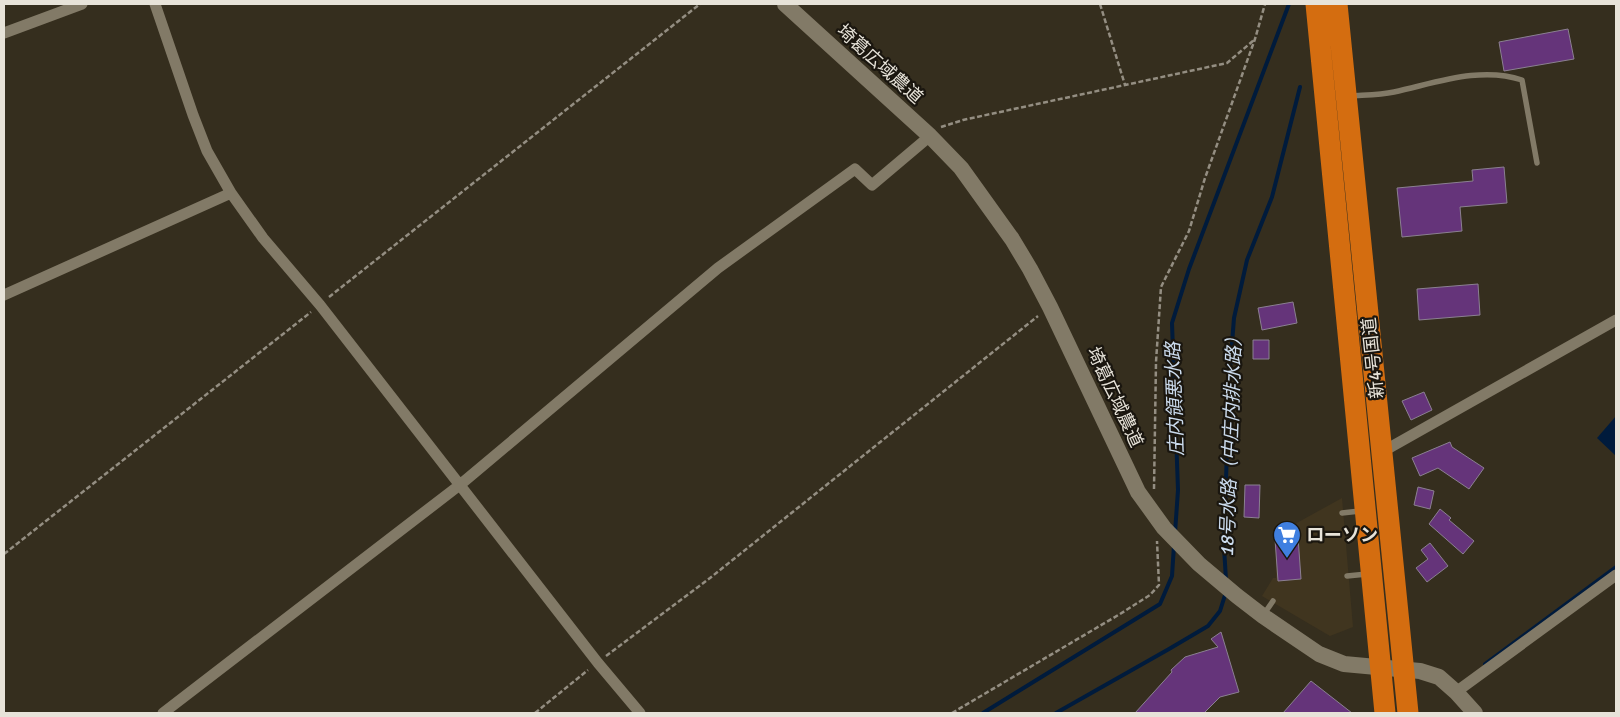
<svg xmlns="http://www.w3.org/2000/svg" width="1620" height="717" font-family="Signika,'Noto Sans JP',sans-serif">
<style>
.built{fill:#40351f}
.water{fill:#001b3c}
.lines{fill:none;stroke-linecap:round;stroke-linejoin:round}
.stream{stroke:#001b3c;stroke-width:4}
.building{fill:#65347a;stroke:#8b8091}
.path{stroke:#948e82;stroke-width:2.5;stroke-dasharray:5 2.5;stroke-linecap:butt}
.lane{stroke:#827a67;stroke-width:5.5}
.street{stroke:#827a67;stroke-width:11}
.secondary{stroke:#827a67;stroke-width:16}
.highway{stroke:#d46d10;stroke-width:21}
.labels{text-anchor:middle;stroke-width:4.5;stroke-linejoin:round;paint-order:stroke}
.street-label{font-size:18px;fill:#e7e3d9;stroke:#1a160f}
.poi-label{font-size:18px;font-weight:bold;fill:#e7e3d9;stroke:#1a160f;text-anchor:start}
.water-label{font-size:19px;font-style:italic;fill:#cbdbed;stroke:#1a160f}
</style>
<rect width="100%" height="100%" fill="#352e1e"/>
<path class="built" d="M1342,498L1353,627L1330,636L1262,596L1273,578H1276L1275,535Z"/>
<path class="water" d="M1616,416V456L1597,438Z"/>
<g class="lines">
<path class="stream" d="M1175,533L1178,490L1172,323L1189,269L1289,4
M1226,580L1224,547L1229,382L1234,318L1247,260L1272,197L1300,87
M1485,664L1616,567
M983,713L1160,604L1172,576L1174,545
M1056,713L1169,649L1208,626L1220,611L1226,592"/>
</g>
<path class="building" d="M1568,29L1574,59L1504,71L1499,42Z
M1504,167L1507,203L1460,207L1462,231L1402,237L1397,188L1473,181L1472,170Z
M1478,284L1480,315L1419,320L1417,289Z
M1293,302L1297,323L1262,330L1258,308Z
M1253,340H1269V359H1253Z
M1424,392L1432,410L1411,420L1402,401Z
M1450,442L1452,447L1484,468L1469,489L1438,468L1420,476L1412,458Z
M1245,485H1260L1259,518L1244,517Z
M1418,487L1434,491L1430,509L1414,505Z
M1440,509L1451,518L1449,520L1474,541L1463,554L1429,524Z
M1298,537L1301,579L1278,581L1275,539Z
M1430,543L1448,566L1427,582L1416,568L1428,559L1421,550Z
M1221,632L1239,692L1220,697L1204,713H1135L1172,672L1171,670L1185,657L1218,647L1211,639Z
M1311,681L1352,713H1283Z"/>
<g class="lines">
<path class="path" d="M1100,4L1125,85
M941,127L963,120L1227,63L1254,40
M329,297L700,4
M1154,489L1156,362L1161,287L1189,231L1205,178L1255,39L1265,4
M4,554L311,312
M606,656L710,578L1038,316
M535,713L588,670
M952,713L1120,614L1150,595L1159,585L1157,541"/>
<path class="lane" d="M1351,96C1365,95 1380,95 1394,92C1436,83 1480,66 1522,80L1537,163
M1342,513L1360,511
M1347,576L1367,574
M1264,614L1273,601"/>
<path class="street" d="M155,4L193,115L207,151L231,193L263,238L320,305L598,663L640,713
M4,33L82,4
M4,295L231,193
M1382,452L1616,320
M1456,692L1616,575
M163,713L461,484L718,268L855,169L872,185L930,136"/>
<path class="secondary" d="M785,4L930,136L961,168L1012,239L1030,269L1050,307L1138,492L1164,528L1199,564L1237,596L1263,616L1319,654L1344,664L1420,671L1439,677L1456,692L1475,713"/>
<path class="highway" d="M1316,4L1385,713
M1337,4L1408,713"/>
</g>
<defs>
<symbol id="supermarket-pin" viewBox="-11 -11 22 30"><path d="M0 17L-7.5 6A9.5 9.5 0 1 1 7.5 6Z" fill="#3f7fe0" stroke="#1a160f"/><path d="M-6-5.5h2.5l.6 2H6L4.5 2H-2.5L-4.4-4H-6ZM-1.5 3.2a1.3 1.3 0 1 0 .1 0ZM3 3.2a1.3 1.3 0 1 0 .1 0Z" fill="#fff"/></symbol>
</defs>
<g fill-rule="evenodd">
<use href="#supermarket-pin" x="1271" y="519" width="32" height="43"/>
</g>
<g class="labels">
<g class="street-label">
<text transform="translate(880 64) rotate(42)" y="6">埼葛広域農道</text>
<text transform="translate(1373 358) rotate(-96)" y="6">新4号国道</text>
<text transform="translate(1115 397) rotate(65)" y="6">埼葛広域農道</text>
</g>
<g class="poi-label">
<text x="1306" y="541">ローソン</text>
</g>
<g class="water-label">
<text transform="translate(1174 399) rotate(-92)" y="7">庄内領悪水路</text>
<text transform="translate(1230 442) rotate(-88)" y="7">18号水路（中庄内排水路）</text>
</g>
</g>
<rect width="1620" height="717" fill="none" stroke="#e7e3d9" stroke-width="10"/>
</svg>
